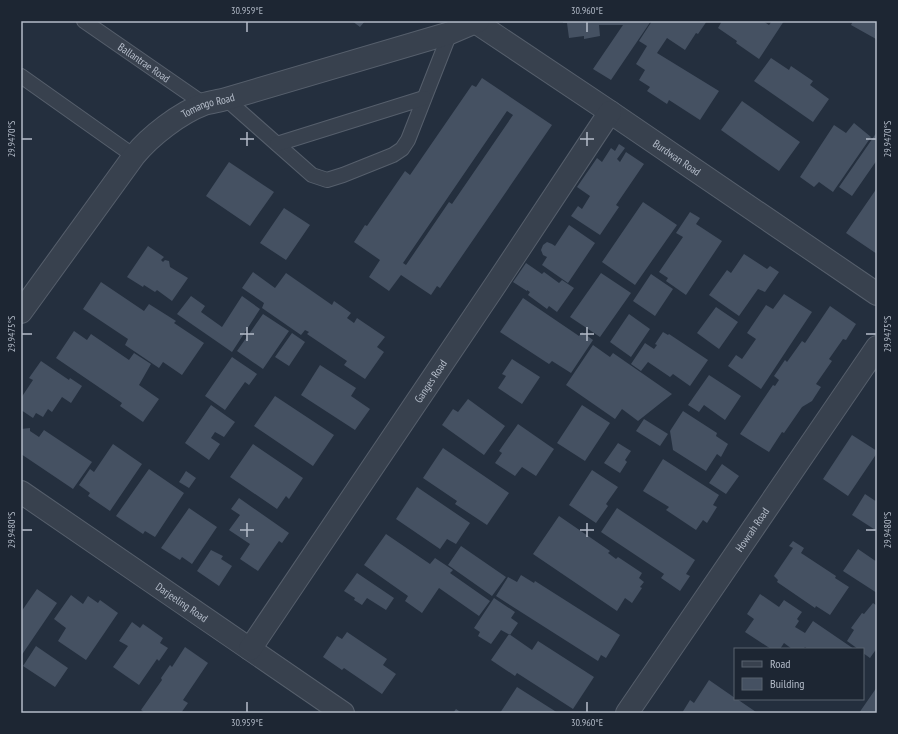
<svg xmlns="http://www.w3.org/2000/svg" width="898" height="734" font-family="'PT Sans Narrow',sans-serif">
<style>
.building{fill:#455162;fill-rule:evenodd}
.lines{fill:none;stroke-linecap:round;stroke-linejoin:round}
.lane-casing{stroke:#565f6c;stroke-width:16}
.street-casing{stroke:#565f6c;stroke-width:24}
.lane{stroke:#38414e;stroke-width:14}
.street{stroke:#38414e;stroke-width:22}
.ticks{fill:none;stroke:#b4bcc9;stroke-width:1.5}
.labels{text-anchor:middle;stroke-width:3;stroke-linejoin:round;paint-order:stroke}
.street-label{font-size:11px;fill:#b4bcc9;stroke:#1d2633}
.neatline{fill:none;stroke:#b4bcc9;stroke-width:1.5}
.ticks-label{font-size:10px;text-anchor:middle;fill:#b4bcc9}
</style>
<rect width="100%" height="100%" fill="#242f3e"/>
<path class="building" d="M352,21H365L360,27Z
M563,21H651L611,80L593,69L623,25H599L600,36L584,39V36L569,38L567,23H563Z
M652,21H707L698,34L696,33L685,50L667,38L657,53L719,91L700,120L669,100L667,104L647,91L650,87L639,80L645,70L636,64L647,46L639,41Z
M722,21H763L769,25L772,21H784L759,59L736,43L737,41L718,28Z
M853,21H877L876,39L851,25Z
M771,58L789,70L791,66L813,81L810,85L829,99L813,122L754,81Z
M482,78L552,125L440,288L437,286L431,295L401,275L389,291L369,277L380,260L354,242L365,225L367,226L405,171L410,175L472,85L476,87ZM507,111L513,115L452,204L449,202L406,265L403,263Z
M742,101L800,142L779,171L721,130Z
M854,123L871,137L833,192L819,182L814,187L800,177L834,125L846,133Z
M877,132V160L852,196L839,187Z
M619,144L625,148L617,159L620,162L626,152L644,164L616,205L619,207L600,235L571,216L578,206L582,209L590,196L577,187L597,158L602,162L611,148L615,151Z
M229,162L274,192L250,226L206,196Z
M877,188V254L846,233Z
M643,202L677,225L635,285L602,262Z
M284,208L310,225L286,260L260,243Z
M690,212L700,218L696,224L722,241L686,295L666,281L668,278L659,272L683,237L676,233Z
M569,225L595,243L568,283L542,265L547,257L543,255L541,250L543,245L547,242L552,244L555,246Z
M148,246L164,257L161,260L163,262L165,260L169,261L170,267L188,278L172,301L157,290L155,292L144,285L143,287L127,277Z
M744,254L767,269L770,266L779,272L765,292L758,289L739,316L709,295L727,270L731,273Z
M526,263L542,274L544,272L559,283L562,280L574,288L557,312L549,306L547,309L528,295L530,292L527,290V291L513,282Z
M253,272L275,288L286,273L332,305L334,301L351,313L347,318L354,323L357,318L385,337L377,347L384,352L365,379L344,365L347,361L307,334L309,332L305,330L301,335L262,308L264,303L242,288Z
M601,273L631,293L600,337L570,317Z
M651,274L673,289L655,316L633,301Z
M101,282L144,311L149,304L176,321L174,323L204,343L182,375L163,362L159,368L125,345L128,339L83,309Z
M784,294L812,312L761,389L728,366L736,355L742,359L756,339L747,333L766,305L773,309Z
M191,296L205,306L201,312L222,327L242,296L260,309L232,352L177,314Z
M523,298L579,336L582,332L593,340L571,373L552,361L549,364L500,332Z
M830,306L856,324L846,340L843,339L829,359L832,361L816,384L821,387L812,401L802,407L784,433L782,432L769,452L740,434L773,385L775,386L779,380L774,376L785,360L787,362L802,341L805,343Z
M716,307L738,322L719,349L697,333Z
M263,314L289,331L263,369L237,351Z
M629,314L650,329L631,357L610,342Z
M74,331L87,340L91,334L129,360L134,353L151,364L139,385L159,399L143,422L120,406L122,403L56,358Z
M663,332L668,335L669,334L708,360L690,386L673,374L670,377L648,362L641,371L631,364L645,343L654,349L657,345L655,344Z
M292,333L305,342L289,366L275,357Z
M593,345L610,357L613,353L672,394L638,421L622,409L615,419L566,385Z
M232,357L257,374L249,385L245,382L225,410L205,396Z
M512,359L540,377L522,404L498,388L506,376L502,374Z
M41,361L69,380L70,378L82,386L71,403L62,397L52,412L48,409L43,417L36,413L33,418L21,410V398L33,380L29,378Z
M320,365L356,388L351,396L370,409L355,430L301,395Z
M709,375L741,396L725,420L704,405L699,412L688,405Z
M275,396L334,435L313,466L254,426Z
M468,399L505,426L484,455L442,425L453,409L458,412Z
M211,405L235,422L224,437L215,432L211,438L220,444L209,460L185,443Z
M582,405L610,423L585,461L557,443Z
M683,411L717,433L716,436L728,444L721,457L717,454L706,471L673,450L670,431Z
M644,419L668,434L660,446L636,431Z
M518,424L554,449L536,476L522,467L515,476L495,463L502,453L499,451Z
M30,428V431L39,437L44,430L92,462L73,489L21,454V429Z
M852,435L877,451V453L848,496L823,479Z
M618,443L631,451L625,460L627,462L620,473L604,463Z
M113,444L142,464L110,511L88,496L90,493L79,485L90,469L94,472Z
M253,444L303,478L289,499L286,496L277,509L230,477Z
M443,448L509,493L487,525L455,504L457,501L423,478Z
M663,459L719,495L713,505L717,507L707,523L703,520L696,530L666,510L669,507L643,491Z
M722,464L739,476L726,494L709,483Z
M149,469L184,493L155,537L145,531L143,534L116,516Z
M592,470L618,487L606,504L608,506L596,523L569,505Z
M186,471L196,478L189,488L179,482Z
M417,487L470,523L456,544L447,539L440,549L396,519Z
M865,494L877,502V531L852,515Z
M239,498L289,533L282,543L279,541L258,571L240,559L250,544L229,530L240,515L231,509Z
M189,508L217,527L192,564L182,557L180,560L161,548Z
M617,508L695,560L686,574L690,576L680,591L661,578L664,574L601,532Z
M559,516L610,551L608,553L616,559L618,557L642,573L639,578L644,582L640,587L642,588L632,603L625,598L617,611L533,554Z
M386,534L430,564L435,558L453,570L450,573L490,601L479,616L439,588L422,613L405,601L408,596L364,565Z
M793,541L804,548L801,553L836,576L835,578L849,587L830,615L816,606L815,608L777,582L778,580L774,576L793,548L789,546Z
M461,546L506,577L492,596L448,565Z
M858,549L877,562V593L843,571Z
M211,550L223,556L221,559L232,566L219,586L197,571Z
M357,573L394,598L386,610L367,598L362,605L354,600L355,598L344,591Z
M521,575L534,583L535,581L620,635L606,658L601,655L598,661L496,596L508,577L517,582Z
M37,589L57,603L21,656V612Z
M760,594L779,607L784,600L802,612L797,619L799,621L795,627L805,633L813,621L854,649H808L805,647L803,649H792L784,643L780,649H771L745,632L754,619L747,614Z
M71,595L83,604L88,596L98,603L100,600L118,613L86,660L58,641L66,628L54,619Z
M494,598L515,612L511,618L518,623L510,635L501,630L491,644L478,636L480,632L474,628Z
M873,603L877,606V648L870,658L863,653V649H858L847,641L854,630L851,628L862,613L864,614Z
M132,622L140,628L143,624L163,638L160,643L168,648L159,661L157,659L139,685L113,667L128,646L119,641Z
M347,632L387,659L383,665L396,674L382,694L344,668L342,670L323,657L337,636L342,639Z
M509,634L532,650L538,641L594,677L573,709L517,673L515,676L491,660Z
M36,646L68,668L55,687L23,666Z
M185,647L208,663L183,700L188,703L181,713H145L141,710L162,680L161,678L170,665L172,667Z
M709,680L735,698V699H737L756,712L755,713H682L690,700L694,703Z
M517,687L558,713H500Z
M877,687V713H859Z
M456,709L462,713H453Z"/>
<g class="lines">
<defs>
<g id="lane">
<path id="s1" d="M84,21L204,104"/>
<path d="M21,76L134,156"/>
<path d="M226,99L312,175L327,180L343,175L393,155L402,149L408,140L450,33"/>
<path d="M277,144L424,98"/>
</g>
<g id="street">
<path id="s2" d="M477,23L610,112L877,294"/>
<path id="s3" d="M21,312L134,156C150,136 180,113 204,104C211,102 219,101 226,99L450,33L478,21"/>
<path id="s4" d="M21,492L343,713"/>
<path id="s5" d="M250,649L496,284L610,112"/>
<path id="s6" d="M627,713L877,347"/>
</g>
</defs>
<use href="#lane" class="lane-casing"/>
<use href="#street" class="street-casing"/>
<use href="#lane" class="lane"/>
<use href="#street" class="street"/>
</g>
<path class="ticks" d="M247,22V32M587,22V32M247,132V146M587,132V146M22,139H32M240,139H254M580,139H594M866,139H876M247,327V341M587,327V341M22,334H32M240,334H254M580,334H594M866,334H876M247,523V537M587,523V537M22,530H32M240,530H254M580,530H594M866,530H876M247,702V712M587,702V712"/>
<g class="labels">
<g class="street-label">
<text dy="4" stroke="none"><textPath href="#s1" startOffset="73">Ballantrae Road</textPath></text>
<text dy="4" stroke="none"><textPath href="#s3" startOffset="284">Tomango Road</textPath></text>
<text dy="4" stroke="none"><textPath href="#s2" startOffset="241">Burdwan Road</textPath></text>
<text dy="4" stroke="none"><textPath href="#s5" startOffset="323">Ganges Road</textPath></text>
<text dy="4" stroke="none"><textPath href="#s6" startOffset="222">Howrah Road</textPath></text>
<text dy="4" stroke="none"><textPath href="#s4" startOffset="195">Darjeeling Road</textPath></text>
</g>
</g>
<rect width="898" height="734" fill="none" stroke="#1d2633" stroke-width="44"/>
<rect x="734" y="648" width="130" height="52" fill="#1d2633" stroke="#59626f"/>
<rect x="742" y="661" width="20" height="6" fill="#38414e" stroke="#59626f"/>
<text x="770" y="668" font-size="12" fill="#b4bcc9">Road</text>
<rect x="742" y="678" width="20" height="12" fill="#455162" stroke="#59626f"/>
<text x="770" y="688" font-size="12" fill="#b4bcc9">Building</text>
<rect x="22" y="22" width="854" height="690" class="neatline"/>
<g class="ticks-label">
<text x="247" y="14">30.959°E</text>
<text x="587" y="14">30.960°E</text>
<text transform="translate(11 139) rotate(-90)" y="4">29.9470°S</text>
<text transform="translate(887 139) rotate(-90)" y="4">29.9470°S</text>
<text transform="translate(11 334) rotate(-90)" y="4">29.9475°S</text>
<text transform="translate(887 334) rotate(-90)" y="4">29.9475°S</text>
<text transform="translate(11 530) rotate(-90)" y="4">29.9480°S</text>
<text transform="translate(887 530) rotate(-90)" y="4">29.9480°S</text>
<text x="247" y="726">30.959°E</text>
<text x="587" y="726">30.960°E</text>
</g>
</svg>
